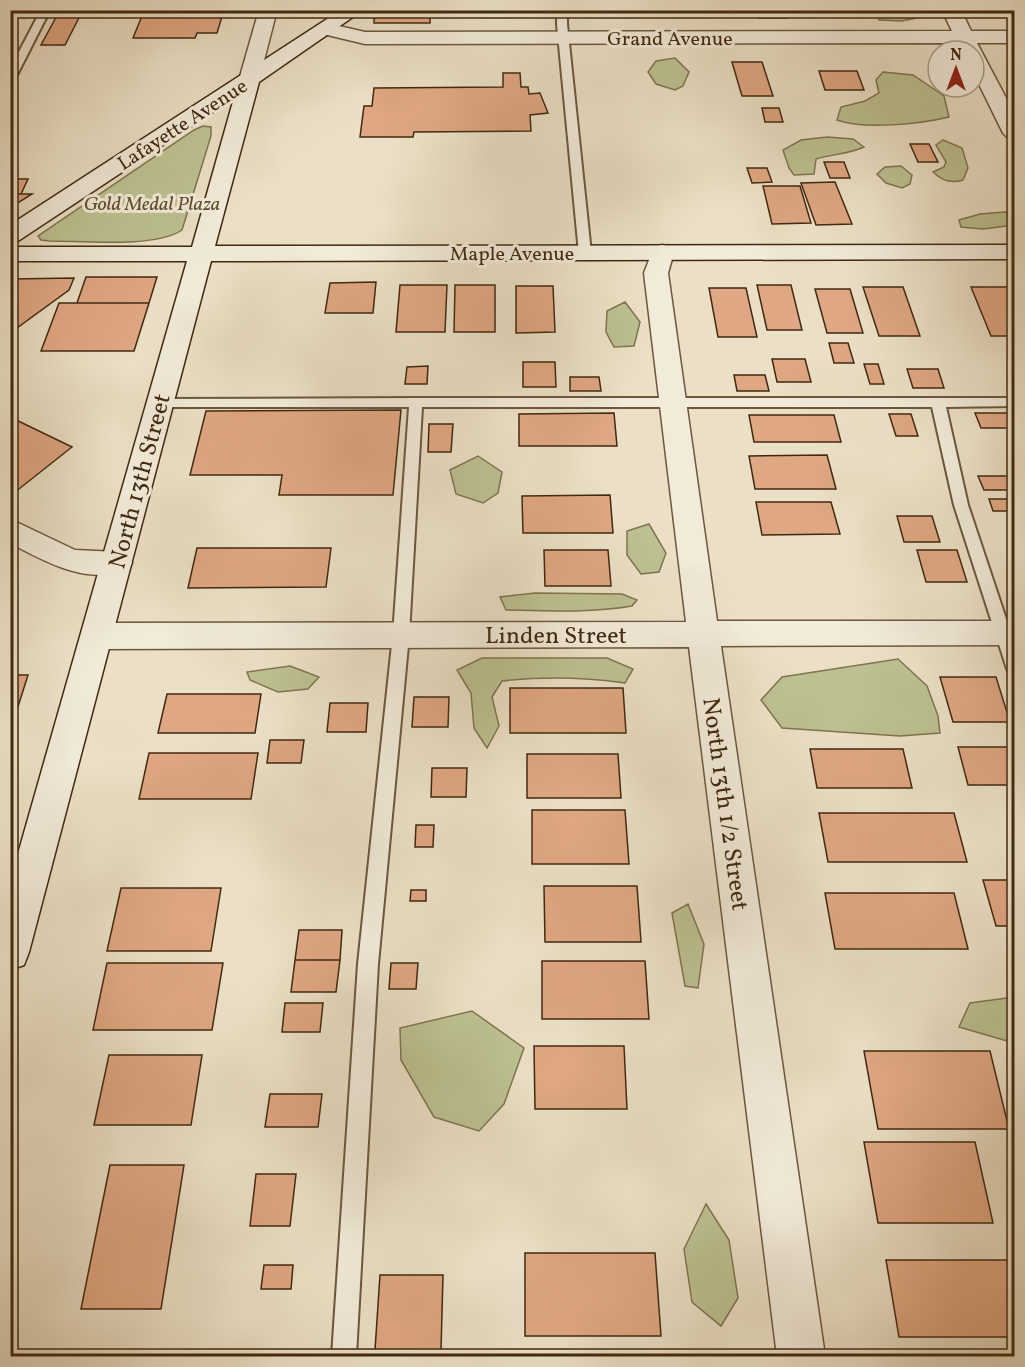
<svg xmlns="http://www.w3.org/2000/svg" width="1025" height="1367" font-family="Vollkorn,serif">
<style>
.green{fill:#bdc191;stroke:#7f7550;stroke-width:1.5}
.building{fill:#dfa783;stroke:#41290f;stroke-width:1.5}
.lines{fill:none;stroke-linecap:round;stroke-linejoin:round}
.service-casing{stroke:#6c573d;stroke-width:4}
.minor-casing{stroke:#6c573d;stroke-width:3}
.tertiary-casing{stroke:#6c573d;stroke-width:3}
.secondary-casing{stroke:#41290f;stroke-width:3}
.service{fill:#f2ebda;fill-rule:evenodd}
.minor{fill:#f2ebda;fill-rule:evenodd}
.tertiary{fill:#f2ebda;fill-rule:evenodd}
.secondary{fill:#f2ebda;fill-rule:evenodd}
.labels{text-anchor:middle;stroke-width:6;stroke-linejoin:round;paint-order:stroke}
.far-street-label{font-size:20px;fill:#41290f;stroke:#f2ebda}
.far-park-label{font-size:20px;font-style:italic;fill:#604f30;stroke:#f2ebda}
.street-label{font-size:24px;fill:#41290f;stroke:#f2ebda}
</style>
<rect width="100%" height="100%" fill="#ebe0c6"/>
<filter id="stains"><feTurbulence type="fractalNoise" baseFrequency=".00333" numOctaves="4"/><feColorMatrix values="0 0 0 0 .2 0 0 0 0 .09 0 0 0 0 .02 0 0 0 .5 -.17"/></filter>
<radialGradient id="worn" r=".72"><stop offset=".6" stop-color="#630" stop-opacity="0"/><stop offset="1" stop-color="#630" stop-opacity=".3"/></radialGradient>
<path class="green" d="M912,10L918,13L916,18L902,21L879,20L875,12Z
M675,58L689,72L683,86L675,90L656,84L648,72L656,61Z
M883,72L913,75L944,96L949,117C920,124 865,130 837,120L841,107L865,101L879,93L876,80Z
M203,126L211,127V136L182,230C156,248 83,241 49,241L41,240L38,236L194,130Z
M827,137L853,139L864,147C849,154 833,154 816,159L814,174L794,175L789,168L783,150L801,140Z
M943,140L962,148L968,168L963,180C951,184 942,181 933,172L944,167L946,162L936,145Z
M901,166L912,175L910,184L902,188L886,183L877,174L885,167Z
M1005,212L1014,216V225L983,229L961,227L959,220L980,214Z
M625,302L640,322L634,346L614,347L606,332L607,311Z
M478,456L502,472L498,493L483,503L456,494L450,470Z
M649,524L666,553L659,572L641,574L627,555V531Z
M535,593L622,594L637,600L632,606C591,613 549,611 506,610L500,597Z
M482,658H607L633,669L625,683C583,677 544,676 502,681L492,697L499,726L487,748L474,728L471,693L457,670Z
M898,659L927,686L938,716L940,733L900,736L782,728L761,700L782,677Z
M290,666L319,677L308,689L278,692L250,680L247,672Z
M688,904L704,944L698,988L685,986L672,913Z
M1014,997V1043L959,1027L970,1003Z
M472,1011L524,1048L504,1104L479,1131L434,1117L401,1060L400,1028Z
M706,1204L729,1240L738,1298L721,1326L692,1302L684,1249Z"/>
<path class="building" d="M60,10H83L65,45H41Z
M224,10L217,33H197L195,38H133L144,11Z
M388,10H430V23H374V19Z
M675,10H707L708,15H675Z
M718,10H746L747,15H719Z
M756,10H785L787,18H758Z
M800,10H829L830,13H801Z
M732,62H762L773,96H742Z
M819,71H857L864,90H825Z
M503,73H520L521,87H528L529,94L540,93L548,113L530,115L531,131L414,132L413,137H360L364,106H372L374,88L503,87Z
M762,108H779L783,122H765Z
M910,144H929L938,162H918Z
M824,162H844L850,178H830Z
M747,168H767L772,182L752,183Z
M10,179H28L21,194H10Z
M835,182L852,224L816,225L801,183Z
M763,186H800L811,223L772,224Z
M10,194H32L10,208Z
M86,277H157L149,303H77Z
M74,278L69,290L10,333V279Z
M376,282L373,313H325L330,283Z
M400,285H447L445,332H396Z
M455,285H495V332H454Z
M757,285H791L802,330H767Z
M516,286H553L555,332L516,333Z
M863,287H903L920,336H879Z
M971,287H1014V336H991Z
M709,288H746L757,337H718Z
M815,289H850L863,333H827Z
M59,303H149L134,351H41Z
M829,343H848L854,363H834Z
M772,359H805L811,382H777Z
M523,362H555L556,387H523Z
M864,364H878L884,384H870Z
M428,366L427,384H405L407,367Z
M907,369H938L944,388H913Z
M734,375H765L769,391H737Z
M570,377H599L601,391H570Z
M401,410L393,495H279L282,475H190L206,411Z
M614,413L617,446H519V414Z
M975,413H1010L1014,428H981Z
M889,414H911L918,436H896Z
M749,415H834L841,442H754Z
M10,417L72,447L10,496Z
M429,424H453L451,452H428Z
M827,455L836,489H755L749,456Z
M978,476H1014V490H984Z
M610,495L613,533H523L522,496Z
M989,499H1008L1012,511H993Z
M756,502H831L840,534L762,535Z
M897,516H932L940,542H904Z
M197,548H331L326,587L188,588Z
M544,550H608L611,586H545Z
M917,550H957L967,582H926Z
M10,675H28L16,713H10Z
M940,677H996L1010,722H953Z
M510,688H623L626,733H510Z
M167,694H261L255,733H158Z
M414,697H449L448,727H412Z
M330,703H368L366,732H327Z
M270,740H304L301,763H267Z
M958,747H1014V785H968Z
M810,749H903L912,788H817Z
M149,753H258L251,799H139Z
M527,754H618L621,798H527Z
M432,768H467L466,797H431Z
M532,810H625L629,864H532Z
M819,813H954L967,862H828Z
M416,825H434L433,847H415Z
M983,880H1014V926H996Z
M544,886H637L641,942H545Z
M121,888H221L211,951H107Z
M411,890H426V901H410Z
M825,893H954L968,949H835Z
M299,930H342L340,960H295Z
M295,960H340L336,992H291Z
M542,961H645L649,1019H542Z
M107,963H223L212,1030H93Z
M391,963H418L416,989H389Z
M285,1003H323L320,1032H282Z
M534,1046H624L627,1109H535Z
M864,1051H990L1009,1129H878Z
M109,1055H202L191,1125H94Z
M270,1094H322L318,1127H265Z
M864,1142H975L993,1223H878Z
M110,1165H184L161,1309H81Z
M256,1174H296L290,1226H250Z
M525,1253H655L661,1336H525Z
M886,1260H1014V1337H899Z
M264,1265H293L291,1289H261Z
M380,1275H443L441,1350H375Z"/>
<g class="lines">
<defs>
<path id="service" d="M41,10H50L15,79L10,82V69Z
M562,10H571L567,17V24L591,253L585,257L579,253L557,24V17Z
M416,398H1014V406L946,407L968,505L1014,643V672L1008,671L1006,666L954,505L932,407H422L409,635L378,964L356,1356H332L358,964L393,635L409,407H161L154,403L161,399Z"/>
<path id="minor" d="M942,10H961L971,31H1014V43H977L1014,113V139L1007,137L1003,133L974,74V51H962L958,43L365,44L319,33L317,29L319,25L326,23L365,32L952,31Z
M662,245L670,247L674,252L668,273L717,621H1014V645L721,646L825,1356H777L689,647L97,649L86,645L81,636L86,627L97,623L686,622L644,273L654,247Z
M10,519L75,550L117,552L128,555L132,563L128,571C85,584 48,563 10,543Z"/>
<path id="tertiary" d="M259,10H277L259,80L256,84H242L239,80Z"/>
<path id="secondary" d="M341,10H363L259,82L215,246L1014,245V259L211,261L29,952L24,965L10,970V882L187,261H10V247H192L234,98L18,241L10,243V225Z"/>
</defs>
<use href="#service" class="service-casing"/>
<use href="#minor" class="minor-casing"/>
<use href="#tertiary" class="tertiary-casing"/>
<use href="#secondary" class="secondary-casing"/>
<use href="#service" class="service"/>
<use href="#minor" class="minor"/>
<use href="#tertiary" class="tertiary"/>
<use href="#secondary" class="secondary"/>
</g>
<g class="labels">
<g class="far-street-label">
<text x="670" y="45">Grand Avenue</text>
<text transform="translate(182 124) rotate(-33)" y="7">Lafayette Avenue</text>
<text x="512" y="260">Maple Avenue</text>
</g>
<g class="far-park-label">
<text x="152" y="210">Gold Medal Plaza</text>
</g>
<g class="street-label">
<text transform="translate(139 481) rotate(-75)" y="8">North 13th Street</text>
<text x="556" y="643">Linden Street</text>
<text transform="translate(726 804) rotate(82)" y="8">North 13th 1/2 Street</text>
</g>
</g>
<rect width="1025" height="1367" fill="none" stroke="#ebe0c6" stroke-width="36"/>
<rect x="12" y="12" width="1001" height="1343" fill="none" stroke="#41290f" stroke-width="3"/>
<rect x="18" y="18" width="989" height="1331" fill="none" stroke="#41290f" stroke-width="1.5"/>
<g transform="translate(956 69)"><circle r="28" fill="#f2ebda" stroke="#ab9d89" stroke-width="1.5"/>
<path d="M0-4.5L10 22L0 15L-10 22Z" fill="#8f2418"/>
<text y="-9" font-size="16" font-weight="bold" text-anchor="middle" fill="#41290f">N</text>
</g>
<rect width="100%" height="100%" filter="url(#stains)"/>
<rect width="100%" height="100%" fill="url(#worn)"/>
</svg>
